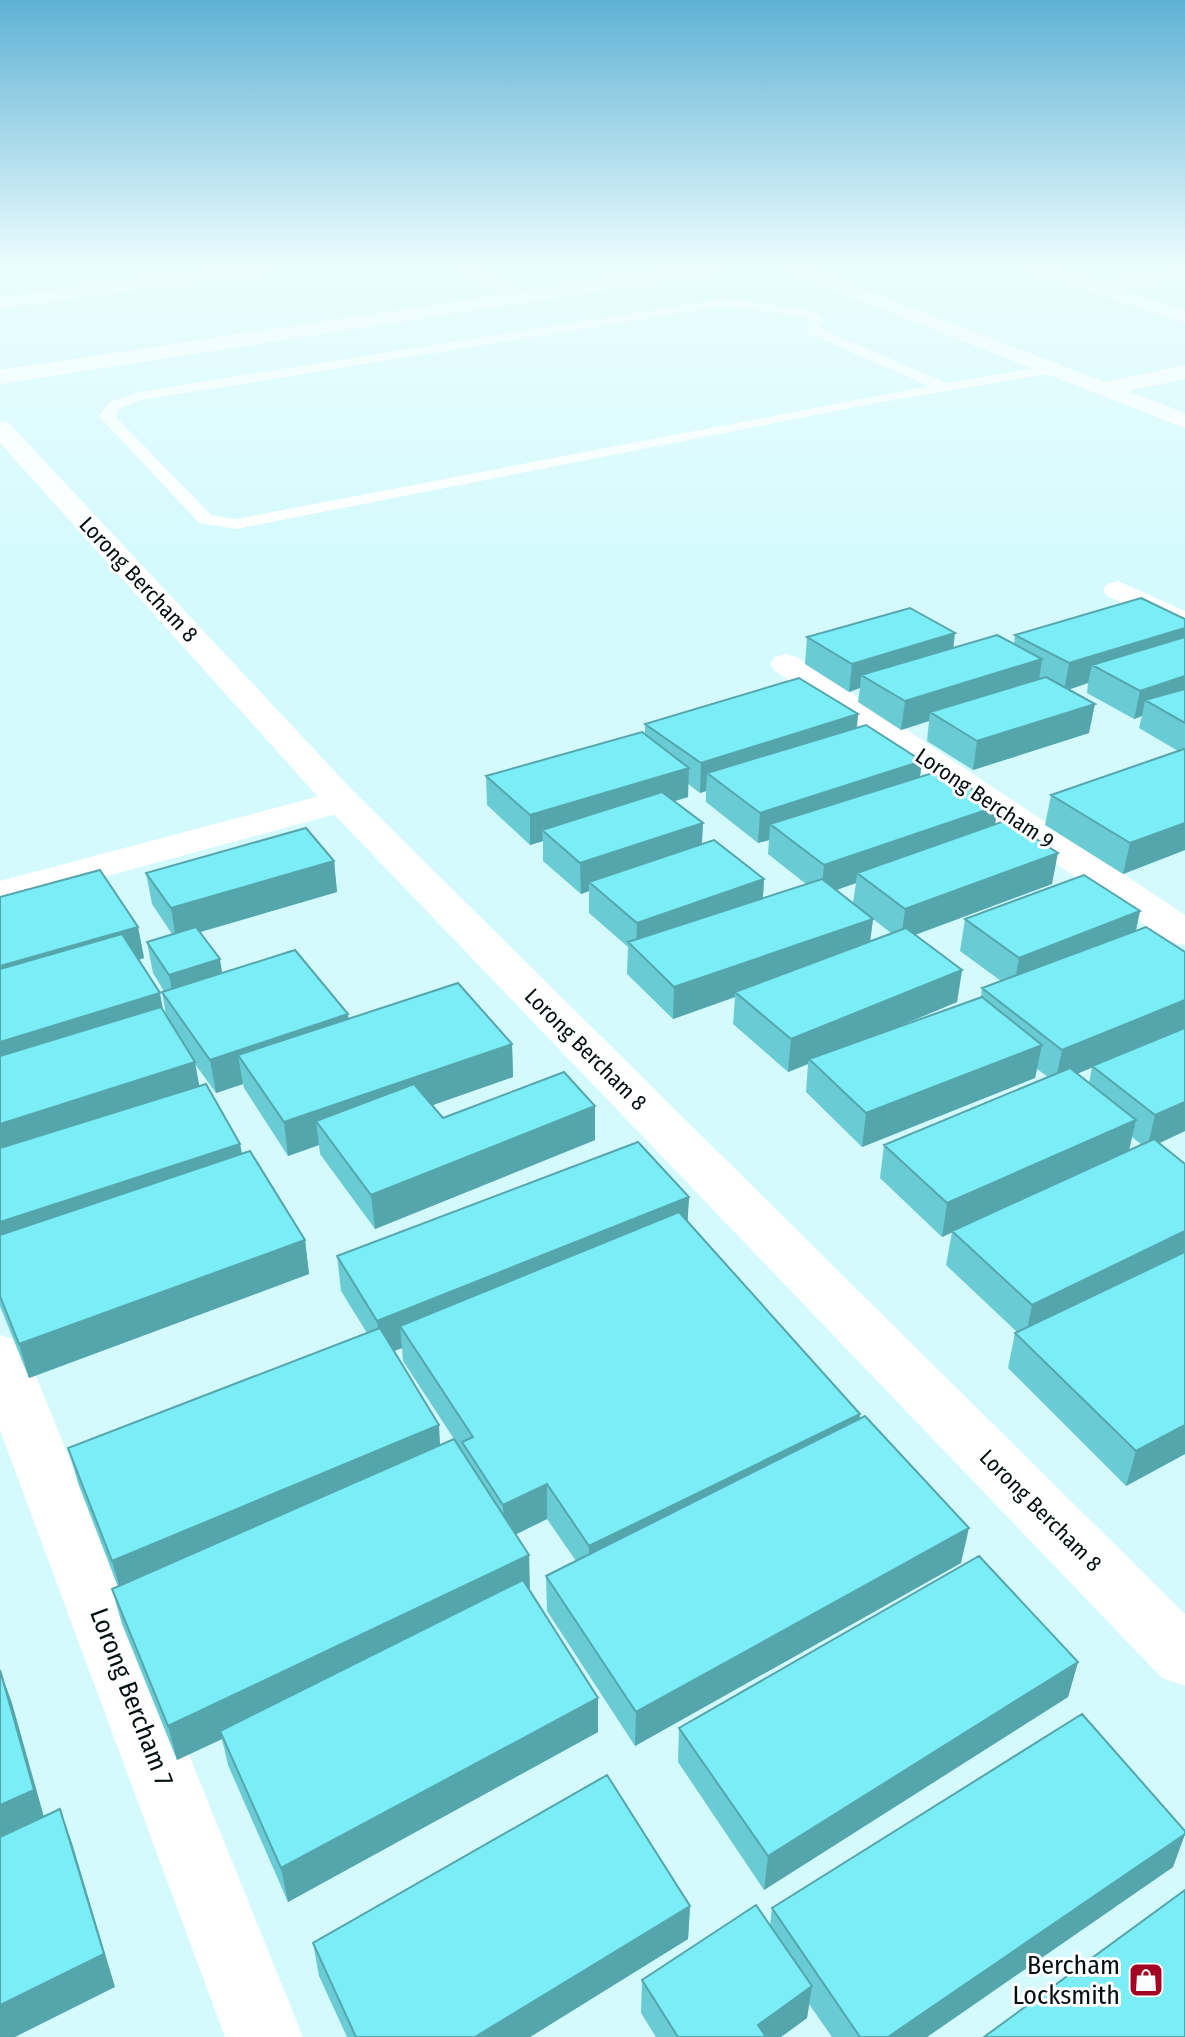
<svg xmlns="http://www.w3.org/2000/svg" width="1185" height="2037" font-family="'Fira Sans Condensed',sans-serif">
<style>
.lines{fill:none;stroke-linecap:round;stroke-linejoin:round}
.lane{fill:#fff;fill-rule:evenodd}
.street{fill:#fff;fill-rule:evenodd}
.secondary{fill:#fff;fill-rule:evenodd}
.wall{fill:#69ccd4;fill-rule:evenodd}
.shaded-wall{fill:#55a6ac}
.building{fill:#7aedf6;stroke:#55a6ac;stroke-width:2}
.labels{text-anchor:middle;stroke-width:6;stroke-linejoin:round;paint-order:stroke}
.street-label{font-size:22px;fill:#030f10;stroke:#fff}
.near-street-label{font-size:26px;fill:#030f10;stroke:#fff}
.near-poi-label{font-size:26px;fill:#030f10;stroke:#fff;text-anchor:end}
</style>
<rect width="100%" height="100%" fill="#d5fafd"/>
<g class="lines">
<path class="lane" d="M727,298L818,312L825,321L819,328L947,383L1053,365L1060,369L1053,373L877,403L236,529L199,523L99,416L110,402L139,392ZM727,306L809,318L811,321L805,329L809,334L929,386L236,519L211,515L115,416L120,408L142,400Z"/>
<path class="street" d="M223,267H273L264,273L0,309V297Z
M452,267H475L529,297L526,301H512Z
M1025,267H1053L1100,282L1185,267V279L1123,290L1185,310V323L1027,271Z
M1185,365V379L1104,396L1092,389L1096,384Z
M1118,581L1185,611V632L1107,596L1103,590L1107,584Z
M786,654L797,657L1185,915V945L1170,942L775,671L770,664L775,657Z
M342,790L355,793L360,801L355,809L0,905V881Z
M0,1335L20,1341L28,1356L303,2037H225L0,1430Z"/>
<path class="secondary" d="M682,267H728L719,273L0,384V370Z
M781,267H807L1185,413V428L783,271Z
M0,421L9,423L355,793L1185,1614V1686L1162,1678L329,809L0,443Z"/>
</g>
<path class="wall" d="M1185,619V850L1123,874L1045,825L1051,795L1178,751L1139,728L1142,716L1134,719L1087,693L1088,683L1068,690L1089,733L973,770L927,741L929,721L901,730L858,702L860,688L849,692L805,664L807,637L953,647L1014,644L1015,635Z
M858,714L857,728L922,761L920,776L998,806L995,824L1052,884L915,935L962,970L957,1002L891,1030L981,997L982,988L1001,981L960,951L965,919L1140,911L1136,931L1185,952V1131L1159,1143L1185,1454L1126,1486L1008,1368L1015,1333L1017,1332L946,1265L952,1232L942,1237L880,1178L884,1145L1048,1077L1037,1069L1035,1078L862,1147L806,1092L808,1064L788,1072L733,1024L735,997L673,1019L627,974L628,947L589,913V891L581,894L543,861V841L530,845L487,805L486,776L645,734V724ZM688,784L700,793L706,791V802L758,843L769,840L768,854L806,884L763,898L764,879L702,844L703,823L674,801L688,797ZM856,883L853,903L837,890ZM873,919L891,933L870,941ZM1092,1067L1089,1083L1077,1074ZM1132,1137L1142,1145L1129,1151Z
M334,861L337,892L200,932L222,973L348,1014V1019L512,1044L513,1077L432,1105L443,1118L595,1140L375,1229L320,1154L319,1145L288,1156L244,1088L243,1084L216,1093L195,1064L199,1086L240,1144L242,1154L305,1240L309,1274L29,1378L0,1306V897L138,927L144,958L139,960L166,1015L162,992L164,991L153,973L147,942L172,934L152,904L146,873Z
M689,1197L687,1222L860,1414V1418L961,1563L635,1746L547,1611L546,1576L576,1561L547,1519L515,1535L529,1555V1591L598,1698V1732L288,1902L228,1765L222,1739L177,1760L122,1624L112,1589L118,1587L78,1483L68,1448L367,1333L341,1291L337,1256ZM402,1348L403,1361L454,1439L440,1446L394,1351Z
M1078,1662L1068,1697L764,1890L678,1762L679,1728Z
M1185,1834L1173,1867L927,2037H832L809,2004L807,2018L781,2037H656L641,2013L642,1980L770,1925L772,1908Z
M690,1906L688,1939L530,2037H347L319,1976L313,1943Z"/>
<path class="shaded-wall" d="M1185,628V653L1092,665L1088,683L1064,691L1069,663Z
M955,633L952,660L861,675L860,688L849,692L852,664Z
M1042,659L1038,687L930,712L929,721L901,730L905,701Z
M1185,676V702L1145,700L1142,716L1134,719L1140,691Z
M1095,704L1089,733L973,770L977,741Z
M858,714L855,743L707,773L706,791L700,793L701,763Z
M922,761L918,791L770,824L769,840L758,843L760,813Z
M689,768L688,797L552,839L542,830L543,841L530,845V815Z
M998,806L993,836L857,873L856,883L821,895L824,865Z
M703,823L701,853L589,882V891L581,894L580,863Z
M1185,823V850L1123,874L1130,843Z
M1058,853L1052,884L901,940L905,909Z
M334,861L337,892L176,939L171,908Z
M764,879L762,910L636,950L637,923Z
M1140,911L1133,942L1013,990L1019,958Z
M873,919L869,950L735,992V997L673,1019L674,987Z
M138,927L144,958L0,1001V966Z
M220,959L225,991L175,1007L169,975Z
M962,970L957,1002L812,1062L809,1059L808,1064L788,1072L791,1039Z
M160,993L166,1026L0,1078V1042Z
M1185,1000V1029L1055,1083L1062,1050Z
M348,1014L351,1047L238,1055L243,1084L216,1093L210,1060Z
M512,1044L513,1077L331,1141L316,1121L319,1145L288,1156L284,1122Z
M1042,1045L1035,1078L862,1147L866,1113Z
M195,1062L201,1095L0,1160V1124Z
M1185,1102V1131L1147,1149L1155,1115Z
M595,1106V1140L375,1229L371,1195Z
M1136,1120L1128,1154L942,1237L947,1203Z
M240,1144L246,1177L0,1259V1222Z
M689,1197L687,1232L400,1326L402,1348L381,1356L377,1321Z
M1185,1231V1261L1025,1340L1032,1305Z
M305,1240L309,1274L29,1378L19,1344Z
M860,1414L855,1449L589,1582V1546Z
M439,1425L441,1460L122,1596L112,1561Z
M1185,1425V1454L1126,1486L1136,1451Z
M547,1484V1519L504,1540L503,1505Z
M969,1528L961,1563L635,1746L636,1712Z
M529,1555L530,1590L223,1738L220,1731L222,1739L177,1760L168,1726Z
M1078,1662L1068,1697L764,1890L768,1856Z
M0,1670L12,1703L46,1824L0,1845Z
M598,1698V1732L288,1902L281,1868Z
M60,1809L72,1843L115,1987L15,2037H0V2005Z
M1185,1834L1173,1867L927,2037H888Z
M690,1906L688,1939L530,2037H475Z
M812,1986L807,2018L781,2037H756L758,2025Z"/>
<path class="building" d="M1141,598L1185,619V628L1069,663L1015,635Z
M910,608L955,633L852,664L807,637Z
M997,635L1042,659L905,701L861,675Z
M1185,637V676L1140,691L1092,665Z
M1046,677L1095,704L977,741L930,712Z
M799,678L858,714L701,763L645,724Z
M1185,689V723L1145,700Z
M866,725L922,761L760,813L707,773Z
M642,732L689,768L530,815L486,776Z
M1184,749L1185,750V823L1130,843L1051,795Z
M942,770L998,806L824,865L770,824Z
M662,792L703,823L580,863L542,830Z
M1007,820L1058,853L905,909L857,873Z
M306,828L334,861L171,908L146,873Z
M714,840L764,879L637,923L589,882Z
M100,870L138,927L0,966V897Z
M1084,875L1140,911L1019,958L965,919Z
M822,879L873,919L674,987L628,942Z
M196,927L220,959L169,975L147,942Z
M1146,927L1185,952V1000L1062,1050L982,988Z
M906,928L962,970L791,1039L735,992Z
M122,934L160,993L0,1042V969Z
M295,950L348,1014L210,1060L162,992Z
M458,983L512,1044L284,1122L238,1055Z
M982,997L1042,1045L866,1113L809,1059Z
M161,1007L195,1062L0,1124V1056Z
M1185,1028V1102L1155,1115L1092,1066Z
M1070,1068L1136,1120L947,1203L884,1145Z
M564,1072L595,1106L371,1195L316,1121L414,1084L443,1118Z
M206,1084L240,1144L0,1222V1148Z
M1154,1139L1185,1164V1231L1032,1305L952,1231Z
M638,1142L689,1197L377,1321L337,1256Z
M250,1151L305,1240L19,1344L0,1296V1235Z
M679,1212L860,1414L589,1546L547,1484L503,1505L462,1442L473,1437L400,1326Z
M1185,1252V1425L1136,1451L1015,1333Z
M380,1328L439,1425L112,1561L68,1448Z
M865,1416L969,1528L636,1712L546,1576Z
M454,1439L529,1555L168,1726L112,1589Z
M979,1556L1078,1662L768,1856L679,1728Z
M523,1580L598,1698L281,1868L220,1731Z
M0,1670L34,1790L0,1805Z
M1082,1714L1185,1831V1834L888,2037H860L772,1908Z
M607,1775L690,1906L475,2037H356L313,1943Z
M60,1809L104,1954L0,2005V1837Z
M1185,1890V2037H984Z
M756,1905L812,1986L758,2025L766,2037H678L642,1980Z"/>
<linearGradient id="sky" x2="0" y2="1"><stop stop-color="#5fb2d5"/><stop offset="0.48" stop-color="#ecfdfe"/><stop offset="1" stop-color="#ecfdfe" stop-opacity="0"/></linearGradient>
<rect width="1185" height="552" fill="url(#sky)"/>
<defs>
<symbol id="shop-square" viewBox="-11 -11 22 22"><rect x="-9" y="-9" width="18" height="18" rx="4" fill="#a30522" stroke="#fff"/><path d="M-5-2.5h2.3a2.7 3.5 0 0 1 5.4 0H5L5.5 6h-11ZM-1.5-2.5h3a1.5 2.3 0 0 0-3 0Z" fill="#fff"/></symbol>
</defs>
<g fill-rule="evenodd">
<use href="#shop-square" x="1126" y="1960" width="40" height="40"/>
</g>
<g class="labels">
<g class="street-label">
<text transform="translate(139 579) rotate(47)" y="8">Lorong Bercham 8</text>
<text transform="translate(985 798) rotate(34)" y="8">Lorong Bercham 9</text>
<text transform="translate(586 1049) rotate(45)" y="8">Lorong Bercham 8</text>
<text transform="translate(1041 1510) rotate(45)" y="8">Lorong Bercham 8</text>
</g>
<g class="near-street-label">
<text transform="translate(132 1697) rotate(69)" y="9">Lorong Bercham 7</text>
</g>
<g class="near-poi-label">
<text x="1120" y="1974">Bercham<tspan x="1120" dy="30">Locksmith</tspan></text>
</g>
</g>
</svg>
